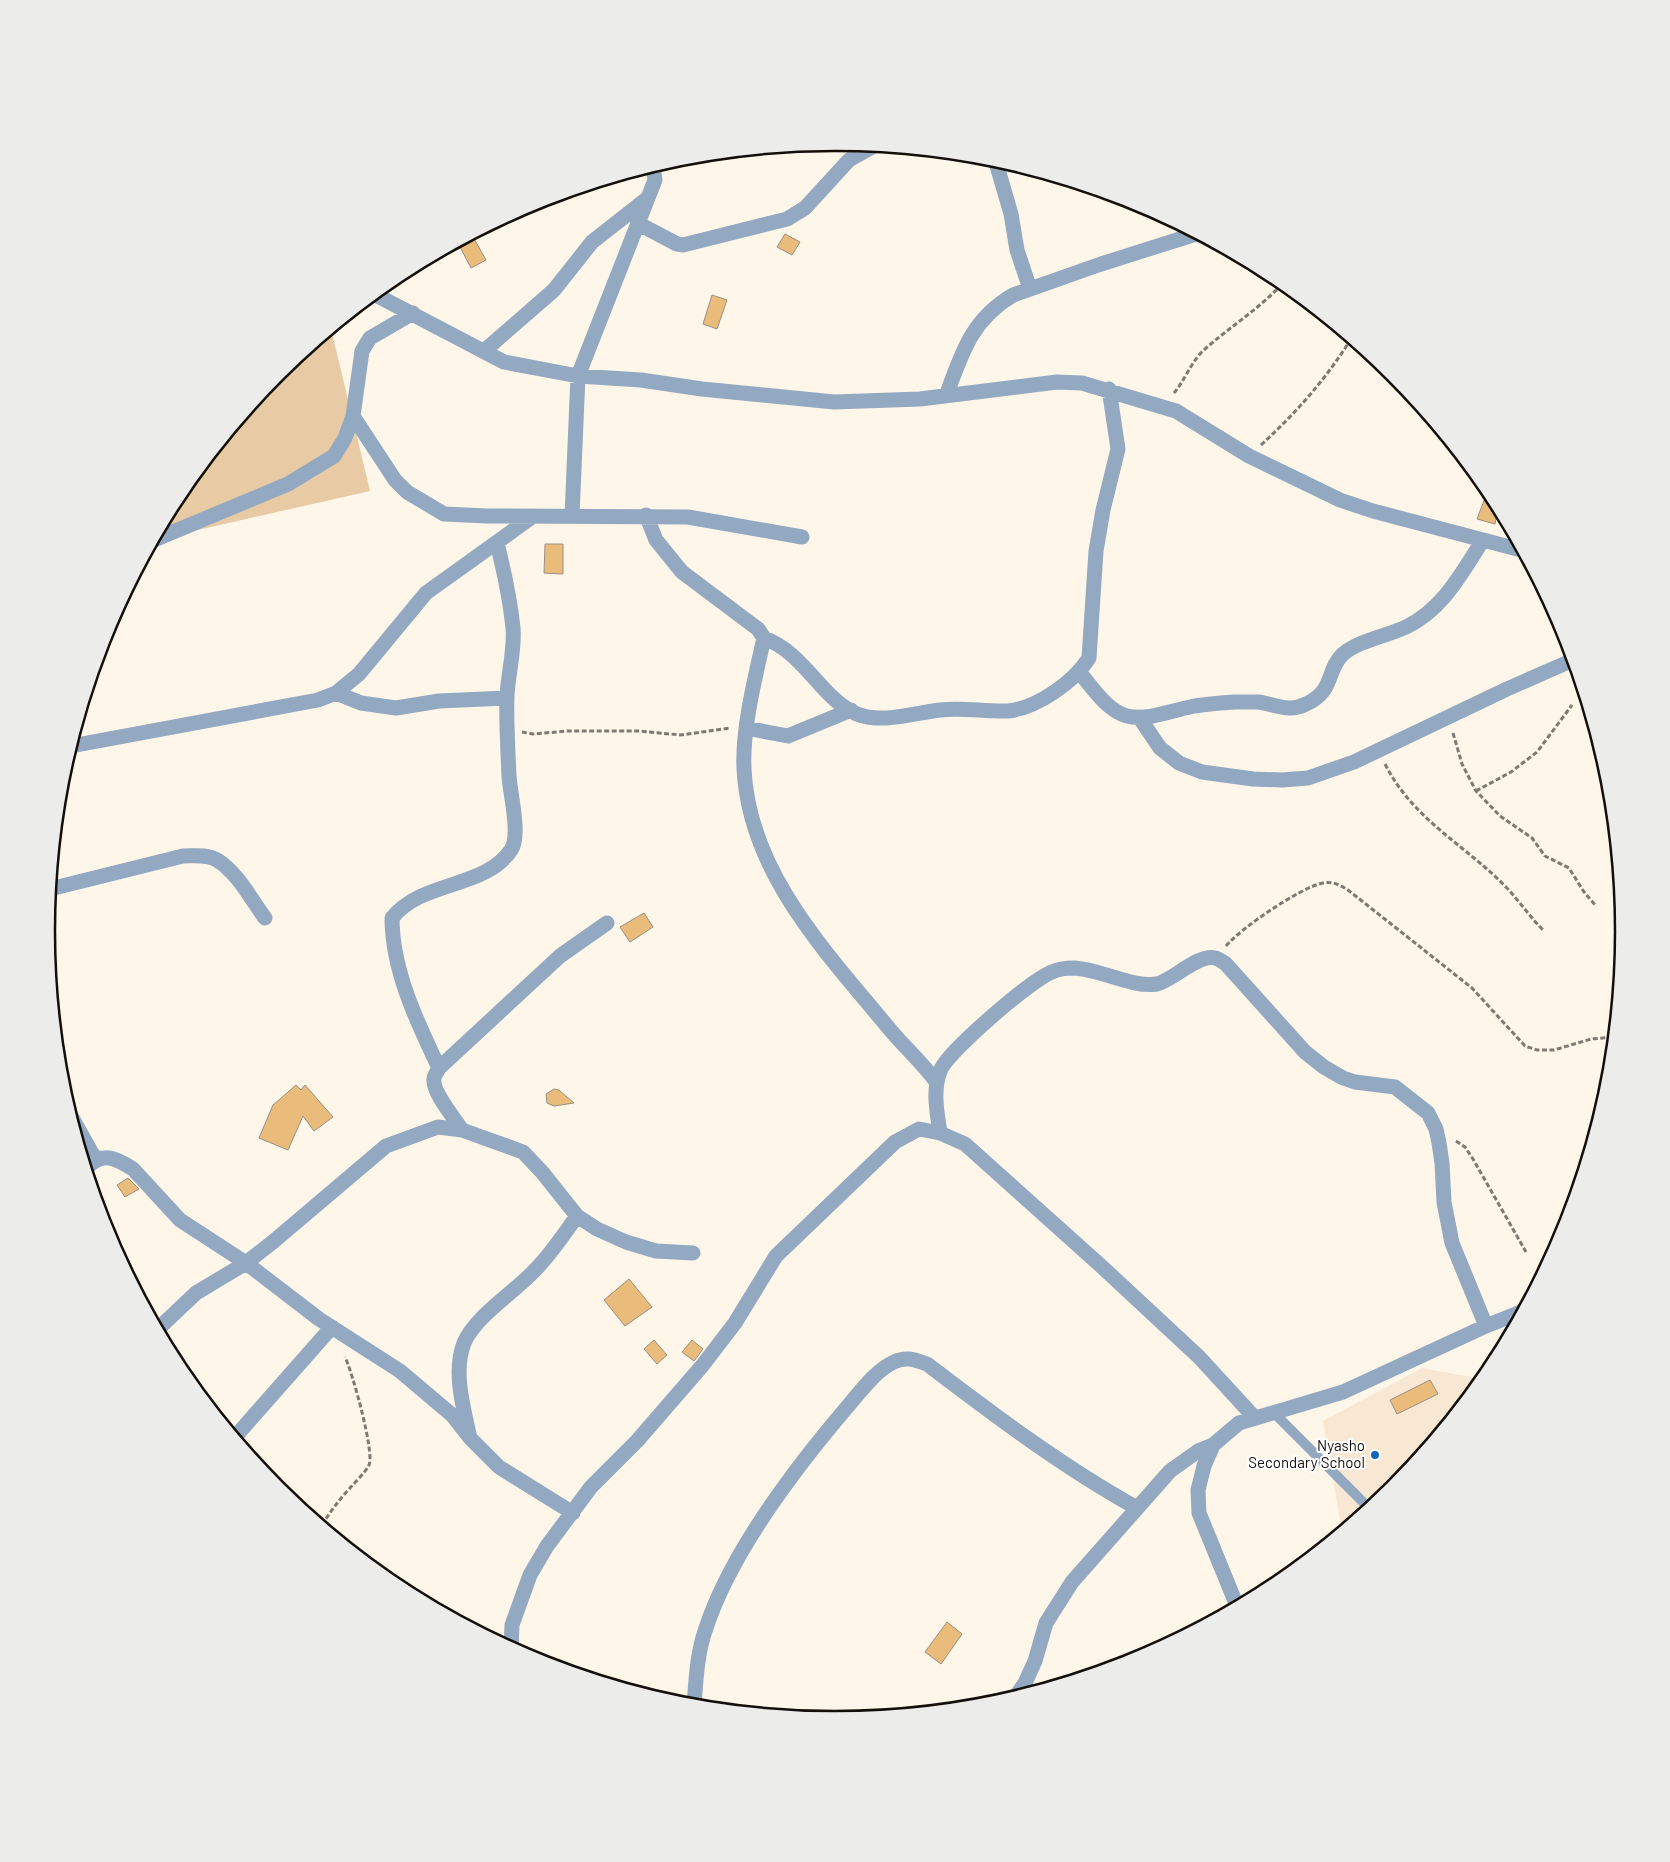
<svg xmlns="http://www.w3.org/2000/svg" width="1670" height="1862" font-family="Barlow,sans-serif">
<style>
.built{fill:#f8e8d3}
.green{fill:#e8cba5}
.building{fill:#eabc7c;stroke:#9a8f82}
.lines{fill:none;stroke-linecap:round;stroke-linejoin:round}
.path{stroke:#7f7971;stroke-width:3;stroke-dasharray:5 2.5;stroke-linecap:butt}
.service{stroke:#93a9c1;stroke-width:10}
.minor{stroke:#93a9c1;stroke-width:15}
.poi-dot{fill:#1068b5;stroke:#fff;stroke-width:2}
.labels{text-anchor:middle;stroke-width:4;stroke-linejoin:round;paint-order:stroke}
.poi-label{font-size:15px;fill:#130f0b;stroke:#fff;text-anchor:end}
.rim{fill:none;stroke:#130f0b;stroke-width:2.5}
</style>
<rect width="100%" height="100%" fill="#fff6ea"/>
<path class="built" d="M1422,1368L1482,1379L1393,1489L1342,1531L1323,1421Z"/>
<path class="green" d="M331,329L370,491L154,540L179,493L277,373Z"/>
<path class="building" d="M785,234L800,242L792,255L777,247Z
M472,235L486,260L471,268L458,243Z
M712,295L727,300L717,329L703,324Z
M1488,490L1498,507L1495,524L1477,519Z
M545,544H563V574L544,573Z
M644,913L653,927L630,942L620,927Z
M296,1085L301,1090L305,1085L333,1117L314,1131L303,1116L288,1150L259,1138L273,1105Z
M554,1089L559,1090L574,1103L554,1106L547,1103L546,1094Z
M128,1178L139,1189L125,1197L117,1185Z
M629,1279L652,1307L625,1326L604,1300Z
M654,1340L667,1355L657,1364L644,1349Z
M692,1340L703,1349L694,1361L682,1352Z
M1430,1380L1438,1394L1397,1414L1390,1400Z
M947,1622L962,1634L941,1664L925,1652Z"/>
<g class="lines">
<path class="path" d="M1174,393C1185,380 1192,360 1205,349C1231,326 1259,309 1283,283
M1261,445C1296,413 1326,379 1351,339
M522,732L533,734L568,731H638L681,735L730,728
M1453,733L1462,764L1476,791L1500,816L1532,838L1545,856L1569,868L1584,892L1596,906
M1385,764C1413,819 1462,843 1503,884C1518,899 1529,916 1544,931
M1476,791L1511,772L1537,752L1572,705
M1226,946C1241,928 1301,887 1323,883C1333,881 1340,885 1348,890L1472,988L1525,1046L1537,1050H1554L1591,1039L1613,1037
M1456,1141L1465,1147L1473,1159L1526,1252
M322,1525C330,1512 339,1500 350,1488C356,1481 365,1473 369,1465C375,1453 352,1371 345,1357"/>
<path class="service" d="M1275,1414L1369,1508"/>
<path class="minor" d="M995,159L1011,214L1017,250L1030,289
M639,224L677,244L683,245L787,219L805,208L849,160L874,146
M374,294L504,362L578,376L641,380L702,389L834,402L920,399L1057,382L1082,383L1176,411L1249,456L1340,500L1373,511L1521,550
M484,351L554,290L592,242L648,198
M946,396C962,353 971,320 1013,295L1101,264L1196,234
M353,416L395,480L407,492L444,514L487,516L688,517L802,537
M646,515L656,540L682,572L758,629L764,638C755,678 742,729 744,769C749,872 825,951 887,1026C903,1046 922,1062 937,1083
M572,516L578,376L655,180L653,166
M154,540L288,484L334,456L345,438L353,416L362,351L370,338L413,313
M764,638C805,653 821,699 857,714C882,724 914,713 940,710C962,707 985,712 1008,711C1037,708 1074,682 1089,658L1096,551L1103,510L1118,449L1109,389
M1080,673C1092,687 1107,711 1127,716C1147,721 1170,711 1190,707C1205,704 1221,703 1236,702C1243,702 1251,702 1258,702C1275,704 1289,713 1306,704C1335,691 1326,670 1343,654C1360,640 1387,636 1406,627C1443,609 1461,574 1483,540
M336,693L361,703L396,708L439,701L507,698
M1139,717L1160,748L1179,763L1202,772L1253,779L1282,780L1308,778L1354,762L1507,689L1573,660
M746,728L788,736L851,710
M71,746L318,700L336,693L359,674L426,593L532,517
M50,889L183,856C194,856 207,854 217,860C237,872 251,899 265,918
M439,1068C417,1022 392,970 392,918C422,880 485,889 511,850C521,835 510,794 509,776C508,750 506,722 507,696C508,674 515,650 513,628C510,599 504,571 497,543
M71,1116L94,1157L99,1158
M462,1130C455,1119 432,1092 434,1079C434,1075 438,1071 439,1068L560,956L607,923
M940,1133C937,1112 932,1089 941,1069C951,1049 1031,980 1052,972C1058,969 1068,968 1074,968C1100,969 1132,988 1157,984C1173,980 1198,954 1215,958C1218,958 1222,962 1225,963L1305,1052L1324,1067L1343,1078L1355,1082L1395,1087L1428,1113L1436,1129L1439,1143L1442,1163L1444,1202L1452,1243L1486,1326
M87,1168C102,1151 116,1158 133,1169L180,1220L246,1263L319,1319L400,1371L452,1415L470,1438L499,1467L573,1513
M158,1329L196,1293L246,1263L274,1241L386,1146L438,1127L462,1130L523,1152L542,1172L577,1216L597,1229L626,1242L656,1251L693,1253
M469,1434C463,1406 453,1371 464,1343C475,1316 515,1292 535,1270C551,1254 564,1234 577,1216
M235,1437L332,1327
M1237,1606L1199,1513L1198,1490L1204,1466L1213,1445L1239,1423L1343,1392L1486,1326L1521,1312
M511,1648L512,1625L530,1575L547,1546L591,1487L637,1441L702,1366L735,1323L776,1256L895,1142L919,1129L940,1133L965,1144L1100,1265L1199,1357L1255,1418
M1016,1696L1025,1683L1035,1661L1046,1623L1072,1582L1170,1471L1198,1451L1213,1445
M694,1706C696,1679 697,1653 706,1628C731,1552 796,1467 848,1406C861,1391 876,1370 894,1362C907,1356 915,1360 927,1364C994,1415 1063,1467 1137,1508"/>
</g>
<circle class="poi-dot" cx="1375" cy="1455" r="5"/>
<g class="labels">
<g class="poi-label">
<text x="1365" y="1451">Nyasho<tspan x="1365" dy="17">Secondary School</tspan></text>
</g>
</g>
<path d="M0 0H1670V1862H0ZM55 931a780 780 0 1 1 1560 0a780 780 0 1 1-1560 0Z" fill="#ececeb" fill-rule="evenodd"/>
<path class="rim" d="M55 931a780 780 0 1 1 1560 0a780 780 0 1 1-1560 0Z"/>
</svg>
